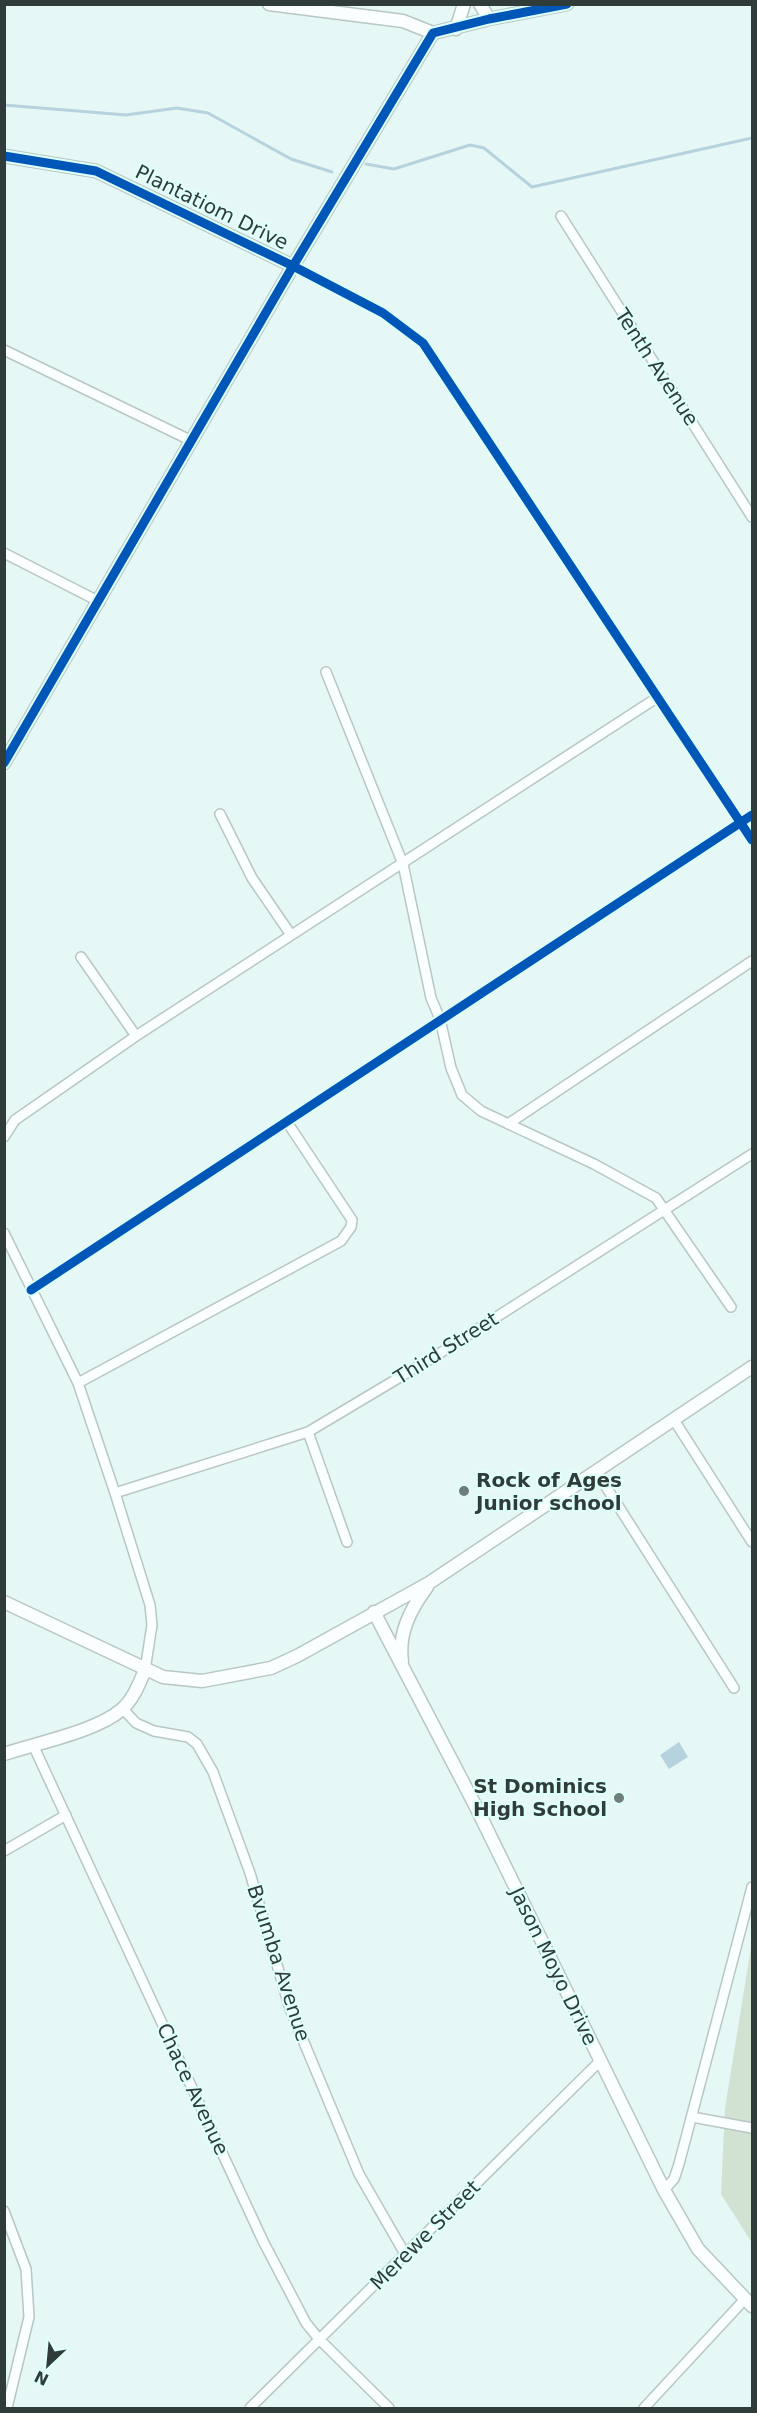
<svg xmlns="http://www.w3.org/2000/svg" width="757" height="2413" font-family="'DejaVu Sans',sans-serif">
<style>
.green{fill:#d1e2d3}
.water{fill:#b6d2df}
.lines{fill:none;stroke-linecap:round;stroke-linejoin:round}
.stream{stroke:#b6d2df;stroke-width:3}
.street-casing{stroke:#b8c6c4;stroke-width:12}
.secondary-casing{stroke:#b8c6c4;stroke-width:15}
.street{stroke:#fbfefe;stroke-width:9}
.secondary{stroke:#fbfefe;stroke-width:12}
.cycleway-casing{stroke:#dffffa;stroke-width:13}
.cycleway{stroke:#0057b8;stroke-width:9}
.poi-dot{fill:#707e7b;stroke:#dffffa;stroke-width:2}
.labels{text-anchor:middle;stroke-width:4.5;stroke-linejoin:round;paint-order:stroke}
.street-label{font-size:20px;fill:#303c3a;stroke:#dffffa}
.poi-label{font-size:20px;font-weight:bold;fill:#303c3a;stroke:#dffffa;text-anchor:start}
</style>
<rect width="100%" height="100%" fill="#e6f8f5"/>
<path class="green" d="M752,1941V2243L721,2194L725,2108Z"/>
<path class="water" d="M679,1742L688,1757L669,1769L660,1755Z"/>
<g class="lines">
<path class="stream" d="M4,105L126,115L177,108L208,113L291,159L332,172
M366,164L394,169L470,145L484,148L532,187L752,138"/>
<defs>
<path id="street" d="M561,216L752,517
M293,266L383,313L423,343L752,840
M4,350L192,441
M4,553L100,602
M326,672L403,864L431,998L440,1019L451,1068L462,1095L481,1111L594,1164L656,1198L731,1307
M220,814L252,878L291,935
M81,957L136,1036
M508,1124L752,961
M4,1137L15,1120L136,1036L658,697
M4,1233L78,1383L115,1493L150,1605L152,1625L145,1670
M31,1290L752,815
M78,1383L341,1241L351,1227L352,1220L287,1122
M674,1420L752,1542
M308,1432L347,1542
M596,1471L734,1688
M115,1493L308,1432L437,1355L752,1154
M123,1709L136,1723L154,1731L188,1737L197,1744L213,1772L250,1873L290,2009L359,2174L405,2254
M33,1745L263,2241L306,2323L319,2339L389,2408
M4,1851L66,1815
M692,2117L752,2128
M664,2190L674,2179L679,2164L752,1887
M4,2211L26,2269L29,2317L7,2408
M250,2408L600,2061
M644,2408L745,2299"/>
<path id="secondary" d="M269,4L403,21L433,33
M480,4L489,19
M456,29L464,4
M4,156L96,171L293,266
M4,763L293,266L433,33L489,19L567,4
M4,1602L163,1677L202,1681L271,1668L297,1656L429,1583L752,1367
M374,1612L476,1807L664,2190L698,2249L752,2306
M402,1662C398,1633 410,1610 427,1587
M4,1754C37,1743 97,1731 121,1710C133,1700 139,1684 145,1670"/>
</defs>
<use href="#street" class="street-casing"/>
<use href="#secondary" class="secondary-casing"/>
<use href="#street" class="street"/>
<use href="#secondary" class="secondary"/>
<defs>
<path id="cycleway" d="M4,156L96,171L293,266L383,313L423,343L752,840
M4,763L293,266L433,33L489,19L567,4
M31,1290L752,815"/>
</defs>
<use href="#cycleway" class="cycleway-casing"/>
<use href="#cycleway" class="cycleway"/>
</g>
<g class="poi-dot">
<circle cx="464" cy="1491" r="6"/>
<circle cx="619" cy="1798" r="6"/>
</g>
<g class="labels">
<g class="street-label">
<text transform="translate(212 207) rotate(26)" y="7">Plantatiom Drive</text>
<text transform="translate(657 367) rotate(57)" y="7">Tenth Avenue</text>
<text transform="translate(446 1348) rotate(-32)" y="7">Third Street</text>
<text transform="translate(279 1963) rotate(72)" y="7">Bvumba Avenue</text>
<text transform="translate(554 1966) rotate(64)" y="7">Jason Moyo Drive</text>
<text transform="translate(193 2089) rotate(65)" y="7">Chace Avenue</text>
<text transform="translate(425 2235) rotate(-45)" y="7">Merewe Street</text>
</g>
<g class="poi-label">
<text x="476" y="1487">Rock of Ages<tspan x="476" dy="23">Junior school</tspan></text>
<text x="607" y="1793" text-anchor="end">St Dominics<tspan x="607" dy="23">High School</tspan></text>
</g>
</g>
<rect width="757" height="2413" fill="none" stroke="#303c3a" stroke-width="12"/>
<g transform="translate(48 2365) rotate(206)" stroke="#dffffa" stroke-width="4.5" paint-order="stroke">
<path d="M0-4.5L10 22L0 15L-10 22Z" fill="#303c3a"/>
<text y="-9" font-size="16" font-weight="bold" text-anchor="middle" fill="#303c3a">N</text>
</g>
</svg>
